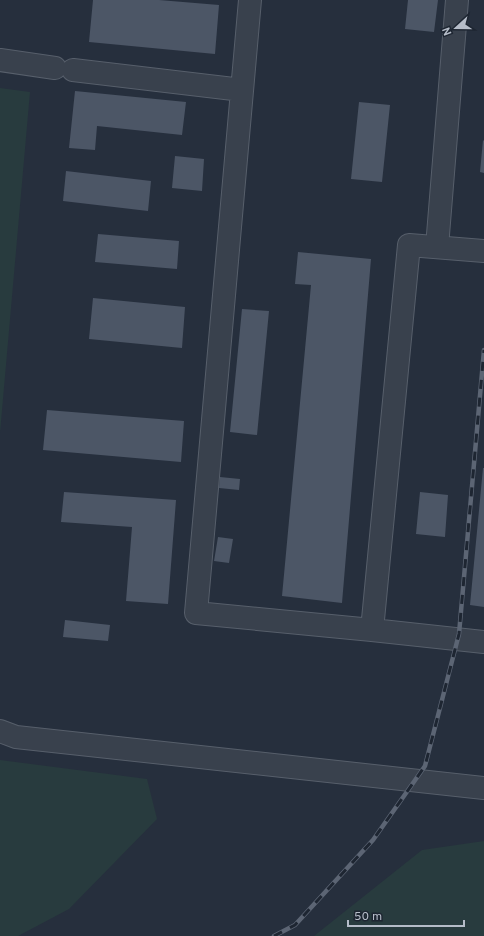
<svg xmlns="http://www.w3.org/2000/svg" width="484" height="936" font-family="Overpass,sans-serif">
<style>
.green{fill:#283b3e}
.building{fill:#4c5666}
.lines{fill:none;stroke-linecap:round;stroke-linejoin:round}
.minor-casing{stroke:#575f6b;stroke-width:24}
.minor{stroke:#39414d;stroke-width:22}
.rail-casing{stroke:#5c6574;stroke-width:4.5}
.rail{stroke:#1e2632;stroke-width:3;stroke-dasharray:9;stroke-linecap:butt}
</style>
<rect width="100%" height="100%" fill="#262f3d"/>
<path class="green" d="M0,88L30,92L0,433Z
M0,760L147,779L157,819L69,909L18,936H0Z
M484,841V936H314L422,850Z"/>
<path class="building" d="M93,0H159L219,5L215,54L89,42Z
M408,0H438L434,32L405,29Z
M75,91L186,102L182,135L97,126L95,150L69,148Z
M359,102L390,105L382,182L351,179Z
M483,140L484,141V173L480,172Z
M175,156L204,159L202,191L172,188Z
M66,171L151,181L148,211L63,201Z
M98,234L179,241L177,269L95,262Z
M298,252L371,259L342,603L282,596L311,285L295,284Z
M93,298L185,307L182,348L89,339Z
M242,309L269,311L257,435L230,432Z
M47,410L184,421L181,462L43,450Z
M483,468H484V607L470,605Z
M220,477L240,479L239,490L219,488Z
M64,492L176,500L168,604L126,601L132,527L61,522Z
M420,492L448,495L445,537L416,534Z
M218,537L233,539L229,563L214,561Z
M65,620L110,625L108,641L63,637Z"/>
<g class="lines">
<defs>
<path id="minor" d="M250,0L196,613L372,630
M0,60L55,68
M73,70L242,90
M437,247L457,0
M484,251L409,245L372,630L484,642
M0,731L16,737L484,788"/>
</defs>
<use href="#minor" class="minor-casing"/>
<use href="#minor" class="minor"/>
<defs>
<path id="rail" d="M274,936L295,925L373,840L425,766L459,634L484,350"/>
</defs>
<use href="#rail" class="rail-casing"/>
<use href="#rail" class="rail"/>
</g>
<g transform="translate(456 28) rotate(249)" stroke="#1e2632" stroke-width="3" paint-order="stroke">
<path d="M0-3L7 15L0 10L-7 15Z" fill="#b5bcc8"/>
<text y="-6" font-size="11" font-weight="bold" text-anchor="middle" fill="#b5bcc8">N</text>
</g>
<path d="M348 920v6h116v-6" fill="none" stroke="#b5bcc8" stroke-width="2"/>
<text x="354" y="920" font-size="12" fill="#b5bcc8" stroke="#1e2632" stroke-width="3" paint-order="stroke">50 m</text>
</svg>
